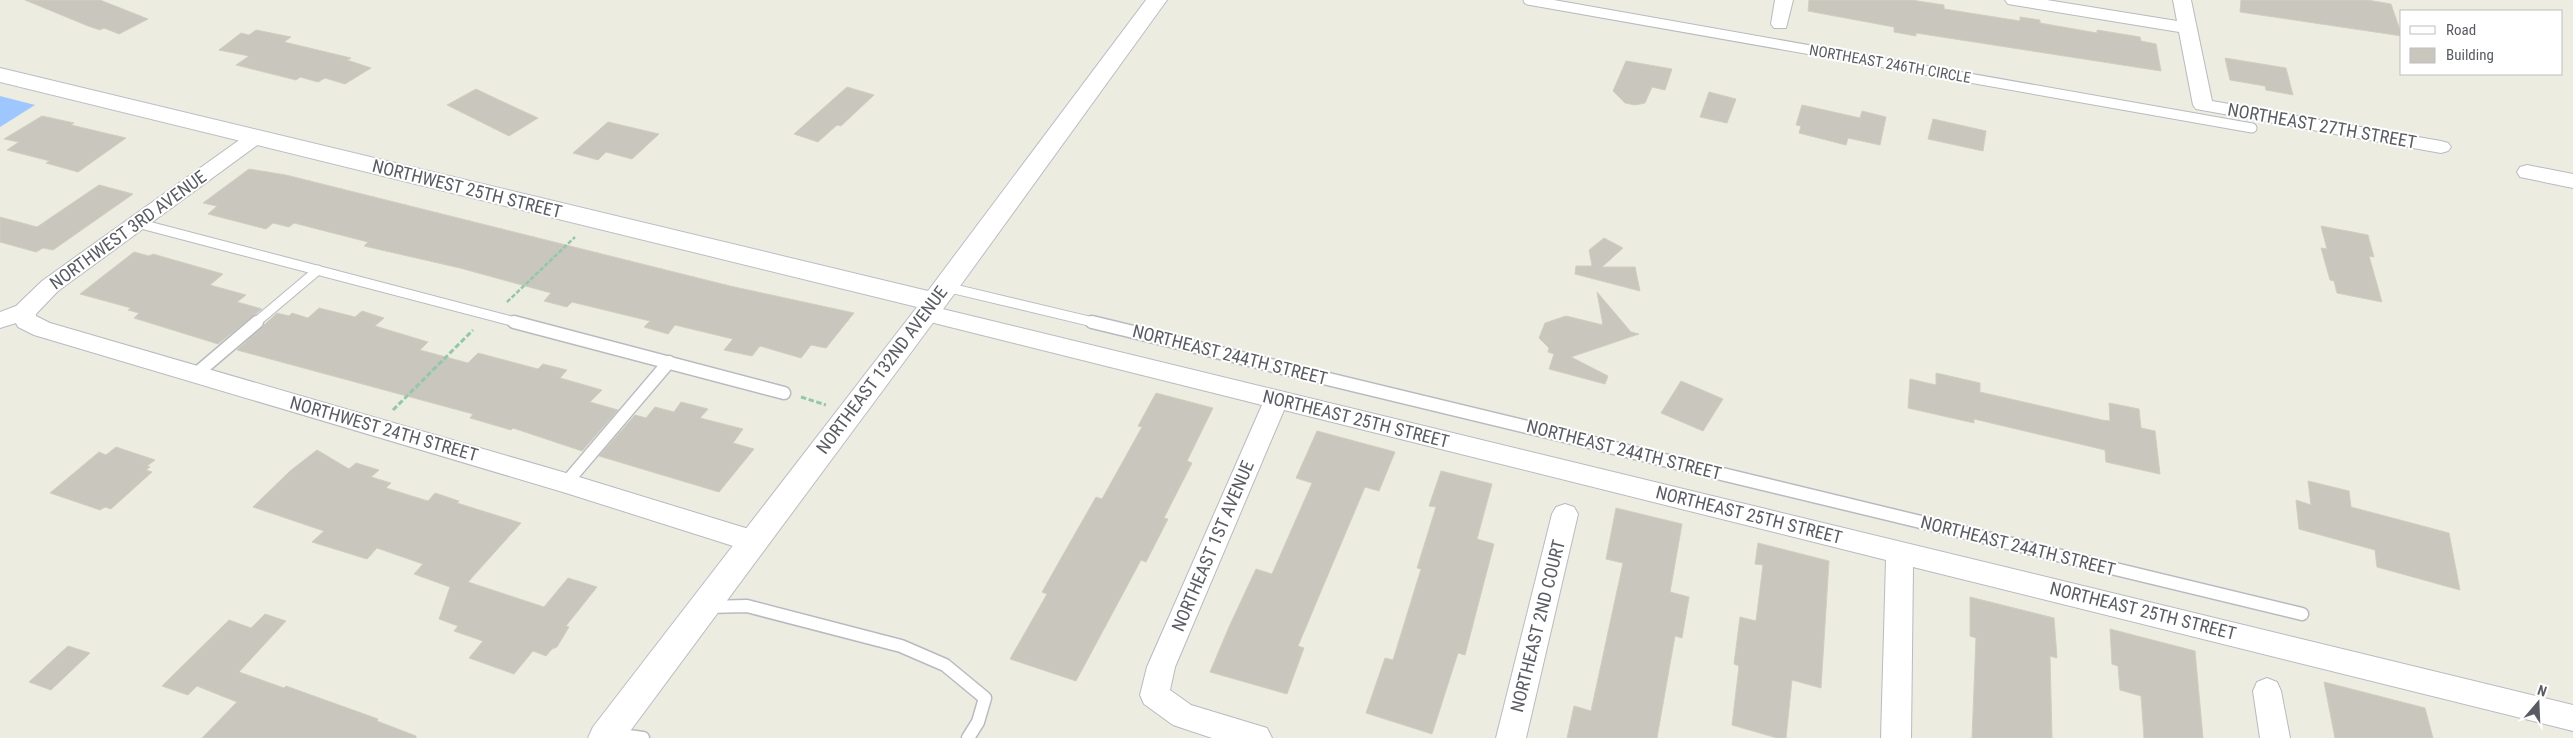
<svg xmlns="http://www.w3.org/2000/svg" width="2573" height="738" font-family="'Roboto Condensed',sans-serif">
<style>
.water{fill:#9ec7ff}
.building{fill:#c8c6bd;stroke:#d1cebf}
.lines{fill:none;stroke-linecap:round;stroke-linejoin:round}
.lane-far1-casing{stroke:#b8bac0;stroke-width:11}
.lane-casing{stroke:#b8bac0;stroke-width:15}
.street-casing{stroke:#b8bac0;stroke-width:2}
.secondary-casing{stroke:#bbbdc5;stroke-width:2}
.path-far1{stroke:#94c7aa;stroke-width:2.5;stroke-dasharray:4.5 2;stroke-linecap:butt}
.path{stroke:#94c7aa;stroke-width:3;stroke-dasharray:5.5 2.5;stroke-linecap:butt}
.lane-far1{stroke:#fff;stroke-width:9}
.lane{stroke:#fff;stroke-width:12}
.street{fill:#fff;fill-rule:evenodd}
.secondary{fill:#fff;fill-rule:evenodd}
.labels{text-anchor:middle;stroke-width:4;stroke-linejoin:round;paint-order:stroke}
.far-street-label{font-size:15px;fill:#595c62;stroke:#fff}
.street-label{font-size:18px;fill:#595c62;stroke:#fff}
</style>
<rect width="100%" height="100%" fill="#edece0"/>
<path class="water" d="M0,96L35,105L0,127Z"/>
<path class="building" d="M25,0H100L148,19L119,34L104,28L100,30L88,26Z
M1809,0H1911L1944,5V9L2020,21V17L2040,20V23L2097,33V30L2140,37L2141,41L2156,44L2161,71L1916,33V36L1894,32V27L1808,11Z
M2241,0H2367L2391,4L2402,36L2240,12Z
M256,30L291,37L284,42L351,58L347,60L371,68L345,84L325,78L318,82L300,77L296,80L236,65L249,56L219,50L241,33L249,35Z
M2225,58L2286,68L2293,95L2266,90L2265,86L2230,80Z
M1626,61L1672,69L1665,90L1652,87L1645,103L1635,105L1625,103L1613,91Z
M847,87L874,95L841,126L837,125L818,142L794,134Z
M476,89L499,100L538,118L509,136L447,105Z
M1709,92L1736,99L1727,123L1700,117Z
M1802,105L1860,118L1862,111L1886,117L1880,145L1848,138L1846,145L1799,133L1801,126L1796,125Z
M42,116L74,123L71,125L126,138L78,172L46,163L50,161L7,150L19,142L4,139Z
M1933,119L1986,131L1983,151L1928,139Z
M608,122L659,134L632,159L606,152L598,160L573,153Z
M249,169L286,175L730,286L854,313L826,348L811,345L801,358L760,346L752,356L724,350L733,339L675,325L668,334L644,327L650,321L572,302L567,307L544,301L551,293L460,268L364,246L368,242L294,223L289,227L273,223L266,229L208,214L217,206L203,203Z
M99,185L133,194L53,250L43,248L36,252L0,242V217L37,227Z
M2321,226L2368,235L2374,257L2369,256L2382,302L2337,293L2334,281L2330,280L2321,248L2327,249Z
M1604,238L1623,248L1602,267H1635L1640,291L1575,274L1576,266H1592L1589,250Z
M134,252L149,256L153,254L223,274L210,285L246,295L237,302L262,309L218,344L134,318L139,313L128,310L131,308L80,294Z
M1597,292L1631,332L1639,334L1571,357L1608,376L1605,384L1549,369L1554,354L1548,352L1549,348L1539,338L1545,323L1566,316L1603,325Z
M319,308L355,317L362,311L384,318L375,326L428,342L420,350L468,363L478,353L538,369L543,364L567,370L560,378L602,390L590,402L618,410L582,451L513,428L511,430L470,418L473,414L237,350L277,313L289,316L292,313L308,318Z
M1936,373L1980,383V392L2102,420L2110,421L2109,403L2139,409L2141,428L2155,431L2160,474L2106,462L2105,450L1974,419V423L1908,408L1910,379L1936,385Z
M1681,381L1723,399L1703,431L1661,413Z
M1156,393L1213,408L1187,461L1192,463L1164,518L1168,519L1146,562L1141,560L1076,681L1010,659L1047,594L1042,592L1072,539L1096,497L1102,499L1142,427L1138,426Z
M681,402L708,409L700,418L743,429L733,443L754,449L719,492L599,456L635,415L646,418L655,407L674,412Z
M1317,431L1395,452L1379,491L1365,487L1298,646L1304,648L1287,694L1210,672L1229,627L1256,569L1272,574L1312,483L1296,478Z
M116,447L155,460L147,466L150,467L146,470L152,472L111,509L105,507L100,510L50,493L99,452L106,455Z
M317,450L349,469L356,463L379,470L371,477L391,483L386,488L428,501L435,493L459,501L457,503L521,523L468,582L544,607L568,578L597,587L566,626L569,627L557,647L552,649L546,656L533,651L514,674L469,658L483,641L454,631L458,626L439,619L450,587L414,574L423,564L377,548L367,559L312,542L324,531L253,507L290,471Z
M1441,471L1492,484L1477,539L1494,544L1465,655L1458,653L1432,734L1366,713L1385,658L1393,660L1421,569L1417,568L1436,507L1429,506Z
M2308,481L2349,491L2351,507L2449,533L2460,590L2377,567L2375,550L2299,529L2296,500L2311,505Z
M1616,508L1682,524L1670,592L1689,597L1682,638L1675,636L1657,738H1567L1574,706L1591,711L1623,563L1606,559Z
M1758,543L1829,561L1821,688L1792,680L1786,738H1777L1732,725L1739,666L1734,664L1740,617L1756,621L1763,565L1755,564Z
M1970,597L2054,618L2057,658L2050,656L2052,738H1972L1976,638L1970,636Z
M265,614L286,621L239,672L284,688L286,686L378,719L377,721L416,736V738H202L237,702L197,686L188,695L162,686L229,620L251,628Z
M2110,629L2195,651L2203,738H2144L2141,696L2120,690L2118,666L2112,664Z
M68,646L90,653L51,690L29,682Z
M2324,682L2425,708L2433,738H2335Z"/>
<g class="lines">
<defs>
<path id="lane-far1" d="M1528,0L2252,128
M137,223L519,323
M946,287L1097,323
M255,323L318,270"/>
<path id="lane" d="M514,322L784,393
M1092,322L2302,614
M196,374L257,322
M566,483L669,362
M707,607L747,606L901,646L945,665L985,698L978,722L968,738
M613,734L643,738"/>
<path id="street" d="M1775,0H1793L1786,28H1774L1771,24Z
M2005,0H2047L2177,21L2173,0H2191L2212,101L2441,141L2448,143L2451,147L2448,151L2441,153L2196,109L2193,105L2179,32L2014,5L2008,4Z
M256,131L263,133L266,137L263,141L58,291L36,314V316L50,323L566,473L752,530L761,533L765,541L761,549L752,552L566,493L34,335L18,327L16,323L0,328V312L16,306L42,281L249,133Z
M2527,165L2573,174V188L2520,177L2517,172L2520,167Z
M926,305L2573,705V731L1913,567L1911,738H1881L1886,560L1284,410L1175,667L1170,690L1191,705L1267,728L1272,738H1212L1173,725L1144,704L1140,695L1147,667L1262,405L918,319L915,313L918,307Z
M1565,504L1574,507L1578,514L1526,738H1496L1552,514L1556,507Z
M2267,678L2277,682L2281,691L2290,738H2260L2253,691L2257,682Z"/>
<path id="secondary" d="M1146,0H1167L955,293L625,738H588L593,727L917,307L0,82V68L928,291Z"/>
</defs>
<use href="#lane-far1" class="lane-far1-casing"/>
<use href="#lane" class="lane-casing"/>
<use href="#street" class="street-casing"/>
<use href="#secondary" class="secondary-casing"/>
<path class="path-far1" d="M507,302L575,237"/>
<path class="path" d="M801,397L826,405
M393,410L473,330"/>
<use href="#lane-far1" class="lane-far1"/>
<use href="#lane" class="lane"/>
<use href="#street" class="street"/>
<use href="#secondary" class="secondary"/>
</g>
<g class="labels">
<g class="far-street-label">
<text transform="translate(1890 64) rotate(10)" y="5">NORTHEAST 246TH CIRCLE</text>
</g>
<g class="street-label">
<text transform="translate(2322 126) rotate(10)" y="6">NORTHEAST 27TH STREET</text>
<text transform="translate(467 189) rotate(14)" y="6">NORTHWEST 25TH STREET</text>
<text transform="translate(128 230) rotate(-36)" y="6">NORTHWEST 3RD AVENUE</text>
<text transform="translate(1230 355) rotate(14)" y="6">NORTHEAST 244TH STREET</text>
<text transform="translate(882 370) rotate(-53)" y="6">NORTHEAST 132ND AVENUE</text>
<text transform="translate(1356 419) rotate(14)" y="6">NORTHEAST 25TH STREET</text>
<text transform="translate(384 429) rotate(16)" y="6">NORTHWEST 24TH STREET</text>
<text transform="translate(1624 450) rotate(14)" y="6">NORTHEAST 244TH STREET</text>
<text transform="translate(1749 515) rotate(14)" y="6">NORTHEAST 25TH STREET</text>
<text transform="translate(1213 546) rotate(-67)" y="6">NORTHEAST 1ST AVENUE</text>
<text transform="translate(2018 546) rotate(14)" y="6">NORTHEAST 244TH STREET</text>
<text transform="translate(2143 611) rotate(14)" y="6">NORTHEAST 25TH STREET</text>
<text transform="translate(1538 626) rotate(-76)" y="6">NORTHEAST 2ND COURT</text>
</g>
</g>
<rect x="2400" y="10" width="162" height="65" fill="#ffffff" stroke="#bdbec0"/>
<rect x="2410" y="26" width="25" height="8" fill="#ffffff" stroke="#bdbec0"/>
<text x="2446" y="35" font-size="15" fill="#595c62">Road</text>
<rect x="2410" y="48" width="25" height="15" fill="#c8c6bd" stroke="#bdbec0"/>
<text x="2446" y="60" font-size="15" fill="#595c62">Building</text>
<g transform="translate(2538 703) rotate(19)" stroke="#ffffff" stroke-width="4" paint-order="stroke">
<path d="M0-4L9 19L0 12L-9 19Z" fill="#595c62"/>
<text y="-8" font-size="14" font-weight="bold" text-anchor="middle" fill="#595c62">N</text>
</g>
</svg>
